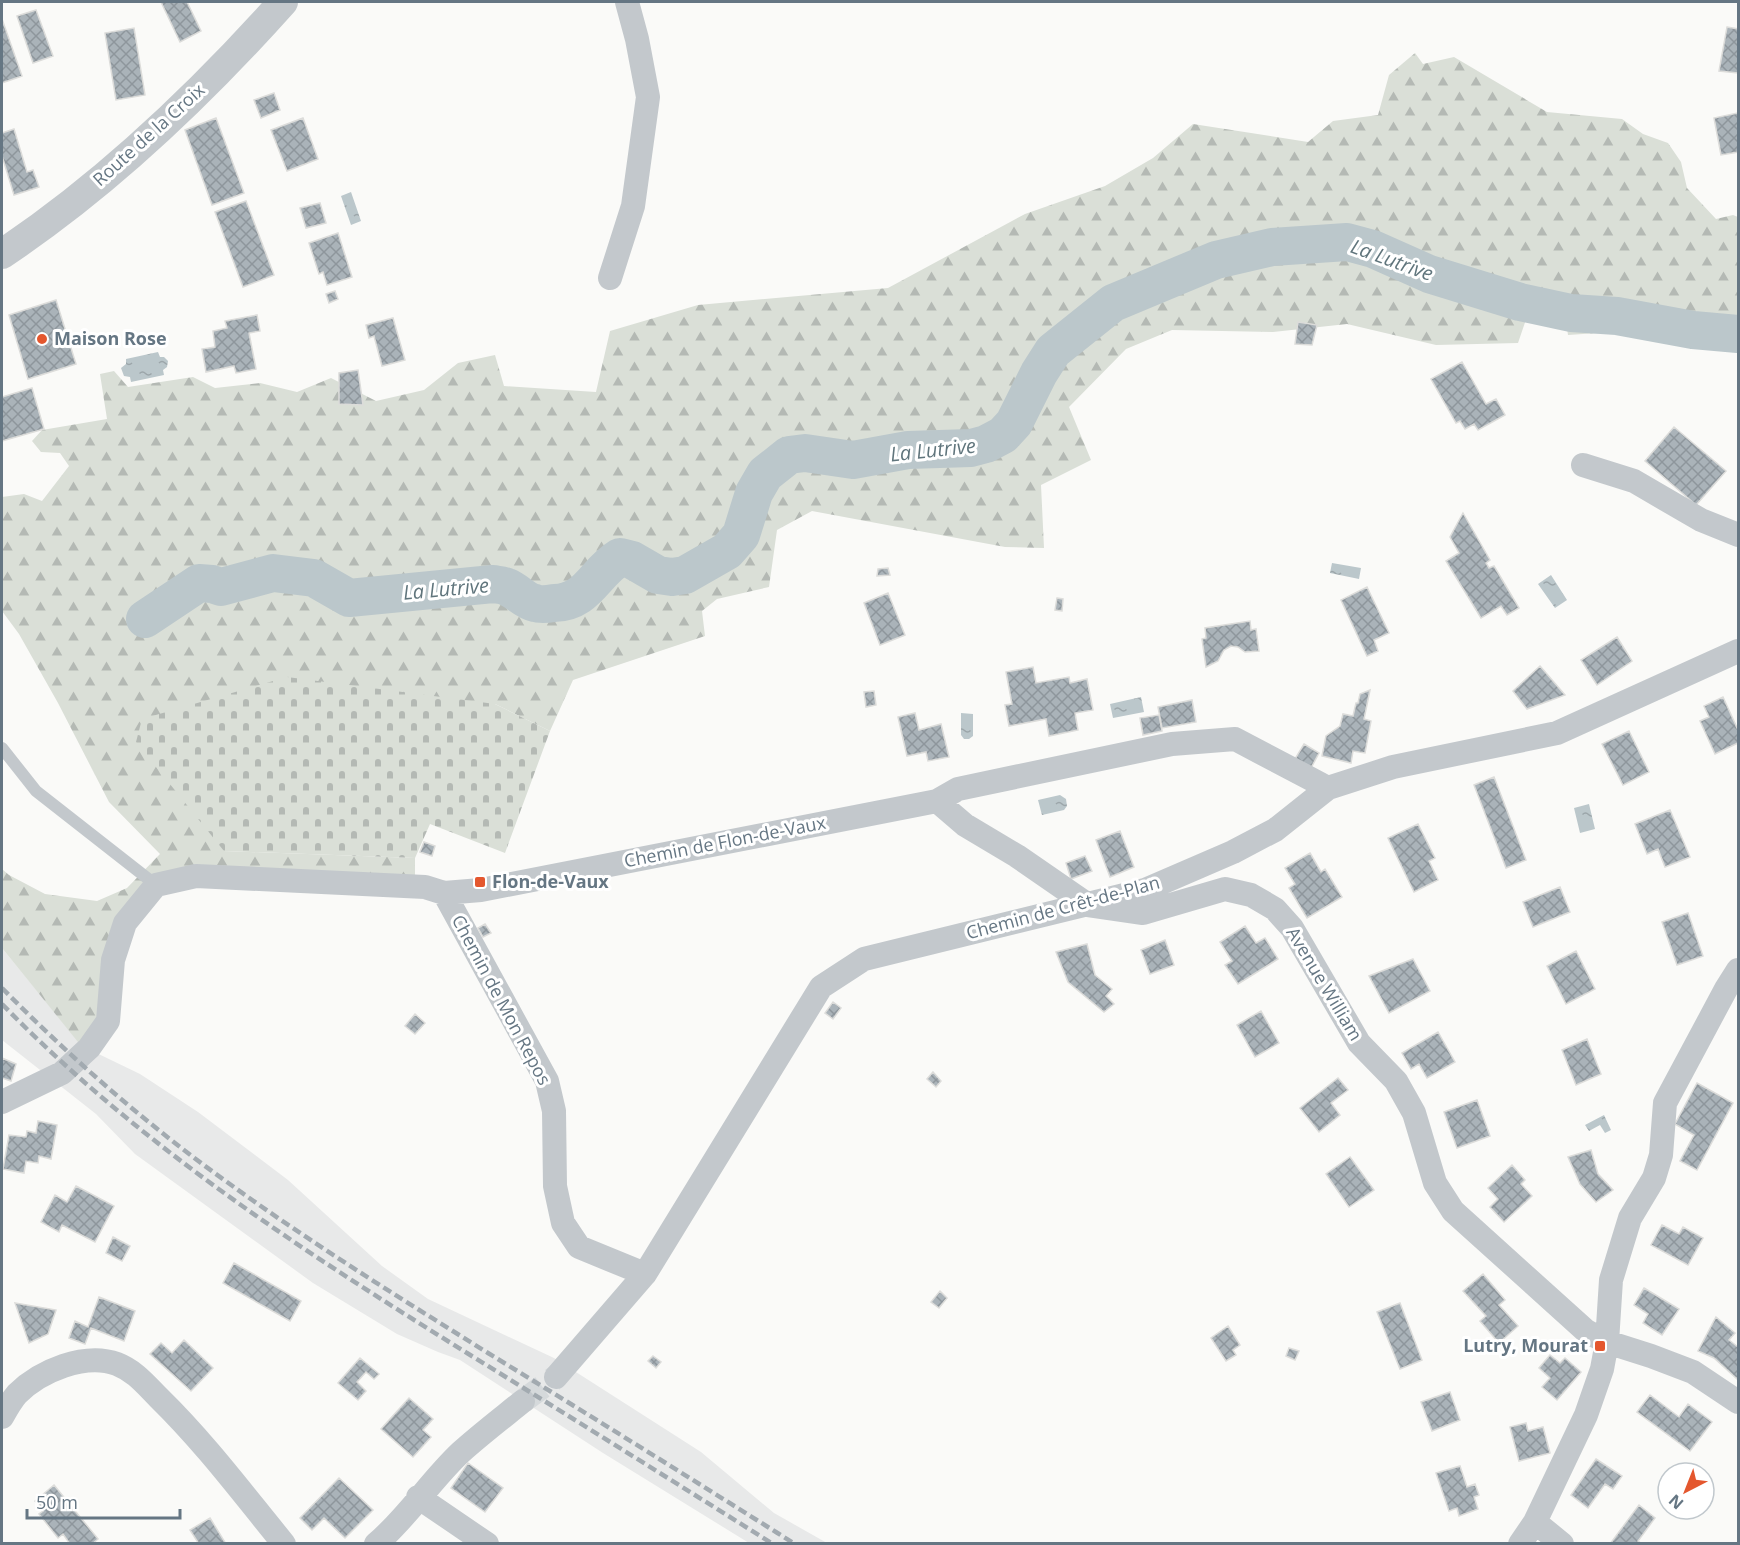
<svg xmlns="http://www.w3.org/2000/svg" width="1740" height="1545" font-family="'Open Sans',sans-serif">
<style>
.built{fill:#e8e9e9}
.forest{fill:url(#forest-firs)}
.cemetery{fill:url(#cemetery-stones)}
.water{fill:url(#water-ripples)}
.lines{fill:none;stroke-linecap:round;stroke-linejoin:round}
.river{stroke:#bbc7cb;stroke-width:38}
.building{fill:url(#building-cross-hatch);stroke:#dcdcda;stroke-width:1.5}
.minor-tunnel{stroke:#d5d9db;stroke-width:24;stroke-dasharray:24 12;stroke-linecap:butt}
.service{stroke:#c3c8cc;stroke-width:12}
.minor{stroke:#c3c8cc;stroke-width:24}
.tertiary{stroke:#c3c8cc;stroke-width:30}
.rail{stroke:#a2aab0;stroke-width:4.5;stroke-dasharray:9 4.5;stroke-linecap:butt}
.poi-dot{fill:#e4572e;stroke:#fff;stroke-width:2}
.labels{text-anchor:middle;stroke-width:6;stroke-linejoin:round;paint-order:stroke}
.street-label{font-size:18px;fill:#657683;stroke:#fff}
.poi-label{font-size:18px;font-weight:bold;fill:#657683;stroke:#fff;text-anchor:start}
.water-label{font-size:20px;font-style:italic;fill:#60757c;stroke:#fff}
</style>
<defs>
<pattern id="forest-firs" width="22" height="20" patternUnits="userSpaceOnUse" patternTransform="scale(1.5)"><rect width="22" height="20" fill="#dadfd7"/><path d="M5 1l3.5 6h-7zM16 11l3.5 6h-7z" fill="#b4b9b4"/></pattern>
<pattern id="cemetery-stones" width="16" height="16" patternUnits="userSpaceOnUse" patternTransform="scale(1.5)"><rect width="16" height="16" fill="#dadfd7"/><path d="M2 7V4a2 2 0 0 1 4 0v3zM10 15v-3a2 2 0 0 1 4 0v3z" fill="#b4b9b4"/></pattern>
<pattern id="water-ripples" width="26" height="14" patternUnits="userSpaceOnUse" patternTransform="scale(1.5)"><rect width="26" height="14" fill="#bbc7cb"/><path d="M2 4q2-2 4 0t4 0M15 11q2-2 4 0t4 0" fill="none" stroke="#9ca6aa"/></pattern>
<pattern id="building-cross-hatch" width="8" height="8" patternUnits="userSpaceOnUse" patternTransform="scale(1.5)"><rect width="8" height="8" fill="#aab3b9"/><path d="M0 0l8 8M0 8l8-8" fill="none" stroke="#8e969c"/></pattern>
</defs>
<rect width="100%" height="100%" fill="#fafaf8"/>
<path class="built" d="M2,948L82,1046L140,1074L198,1112L288,1180L382,1266L428,1299L554,1358L701,1452L774,1513L827,1543H749L603,1453L460,1360L438,1352L397,1334L313,1283L135,1154L96,1114L2,1040Z"/>
<path class="forest" d="M1415,53L1423,64L1454,57L1547,112L1622,119L1643,134L1668,143L1681,162L1687,188L1716,219L1733,215L1738,217V328L1713,329L1654,316L1603,307L1598,333L1568,335L1564,307L1531,305L1518,343L1436,345L1347,324L1273,332L1172,330L1126,349L1069,407L1091,460L1041,485L1044,548L1005,547L812,511L777,530L769,587L717,599L702,611L705,636L573,680L550,731L495,704L224,851L415,858V876L156,885L125,923L109,1001L82,1047L2,948V869L9,875L45,894L97,901L127,888L160,854L109,802L58,703L19,634L2,611V497L24,494L42,501L69,466L60,453L41,452L32,441L42,430L107,419L100,374L114,371L128,387L193,377L215,388L260,383L297,392L331,378L376,401L424,390L458,363L495,355L504,386L596,392L610,331L698,305L888,288L1025,214L1105,186L1153,158L1193,124L1308,142L1333,121L1378,115L1389,75Z"/>
<path class="cemetery" d="M287,677L495,704L550,731L505,853L430,824L415,858L224,851L136,742L142,719Z"/>
<path class="water" d="M351,192L361,221L351,225L341,196Z
M158,352L160,357H164L168,361L167,367L163,370L164,375L131,382L130,377L124,376L121,368L126,364V359Z
M1332,563L1361,568L1359,579L1330,573Z
M1551,575L1567,600L1555,608L1538,584Z
M1141,697L1144,712L1113,718L1110,704Z
M961,713L973,714V736L969,739H964L961,735Z
M1060,795L1066,799L1067,806L1064,810L1042,815L1038,800Z
M1589,804L1595,829L1580,833L1574,808Z
M1604,1115L1611,1130L1605,1133L1600,1125L1589,1131L1585,1125Z"/>
<g class="lines">
<path class="river" d="M145,619L199,583L212,584L221,587L273,573L314,578L349,598L493,584C498,585 503,585 507,587C517,591 525,601 535,603C541,605 548,604 554,603C587,603 594,573 620,557L632,560L658,575L672,577L685,575L727,551L741,535L754,493L765,474L789,455L805,453L853,460L908,450L971,448L986,444L1003,435L1014,423L1039,373L1053,351L1113,303L1216,260L1272,247L1347,242L1373,249L1429,274L1520,302L1571,313L1617,316L1693,330L1738,334"/>
</g>
<path class="building" d="M161,2H187L201,31L180,42Z
M36,10L53,56L33,63L17,16Z
M2,19L22,76L2,83Z
M1727,27L1738,29V73L1719,71Z
M134,28L145,95L116,100L105,33Z
M274,93L280,110L261,118L254,100Z
M1738,100V152L1721,155L1714,118L1738,113Z
M216,118L244,193L212,205L185,130Z
M303,118L318,159L287,171L271,130Z
M14,129L27,172L33,170L39,187L14,195L2,156V133Z
M246,201L274,275L243,287L215,212Z
M320,203L326,223L306,228L300,208Z
M338,233L352,277L327,285L323,272L319,274L309,243Z
M335,291L338,299L329,303L326,294Z
M56,300L76,364L28,379L9,315Z
M257,315L260,331L249,333L256,369L236,373L234,366L206,372L202,349L215,347L213,331L227,328L225,321Z
M393,318L405,360L382,366L374,336L369,338L366,325Z
M1298,322L1317,325L1312,345L1295,344Z
M1462,362L1486,404L1496,399L1505,415L1478,430L1474,424L1465,429L1460,421L1456,423L1431,379Z
M358,370L363,405L339,404V373Z
M32,388L44,429L2,441V397Z
M1674,427L1726,471L1696,505L1645,461Z
M1463,513L1490,560L1486,563L1489,568L1494,566L1519,608L1507,615L1501,606L1481,618L1446,561L1459,553L1450,537Z
M888,568L890,575L877,576L878,569Z
M1367,587L1389,633L1374,640L1378,651L1367,656L1341,600Z
M888,593L905,635L880,645L864,603Z
M1057,598L1063,599L1062,611L1055,610Z
M1250,621L1251,630L1256,629L1259,651L1245,652L1238,647L1231,646L1224,650L1218,661L1206,667L1202,639L1206,638L1205,628Z
M1617,637L1632,661L1597,685L1581,660Z
M1540,666L1565,695L1527,709L1513,691Z
M1033,667L1036,683L1069,677L1070,683L1087,679L1093,710L1075,713L1078,730L1049,736L1046,719L1009,726L1005,705L1012,704L1006,672Z
M1370,690L1364,719L1371,721L1365,753L1353,751L1351,763L1322,756L1326,736L1340,726L1343,714L1353,716L1356,703H1358L1360,694Z
M874,691L876,705L866,707L864,692Z
M1723,697L1738,730V743L1715,754L1700,721L1709,717L1704,706Z
M1192,700L1196,722L1162,728L1158,707Z
M915,713L919,730L941,724L949,757L928,761L926,752L907,756L898,717Z
M1159,715L1162,731L1143,735L1140,718Z
M1629,731L1649,772L1623,785L1602,744Z
M1304,744L1319,753L1311,768L1295,759Z
M1494,777L1526,860L1506,868L1474,785Z
M1670,810L1690,857L1665,867L1658,849L1647,854L1635,824Z
M1418,824L1435,858L1429,861L1438,880L1414,892L1388,838Z
M1120,831L1134,867L1110,877L1096,840Z
M424,842L435,846L432,856L420,852Z
M1310,853L1321,872L1325,869L1342,897L1307,918L1289,888L1295,884L1285,868Z
M1085,856L1092,871L1071,879L1066,863Z
M1560,887L1570,912L1533,927L1523,902Z
M1688,913L1703,956L1677,965L1662,922Z
M485,924L491,933L483,937L478,928Z
M1245,926L1256,943L1265,938L1278,959L1238,984L1225,965L1232,961L1220,942Z
M1165,940L1174,965L1150,974L1141,950Z
M1087,944L1095,975L1112,989L1106,996L1114,1004L1104,1012L1068,982L1056,952Z
M1576,951L1595,989L1566,1004L1547,966Z
M1413,959L1430,991L1389,1013L1369,976Z
M833,1002L841,1008L833,1019L825,1013Z
M1261,1011L1279,1043L1255,1057L1237,1025Z
M415,1014L425,1023L415,1034L405,1026Z
M1438,1032L1455,1062L1427,1078L1419,1064L1411,1069L1402,1053Z
M1587,1039L1601,1074L1576,1085L1562,1050Z
M2,1058L16,1064L11,1081L2,1078Z
M933,1072L941,1081L936,1087L927,1079Z
M1338,1078L1348,1090L1331,1103L1340,1115L1319,1132L1300,1108Z
M1697,1083L1733,1103L1697,1170L1680,1161L1694,1135L1675,1124Z
M1477,1100L1490,1136L1457,1148L1444,1112Z
M38,1121L57,1125L51,1159L39,1156L38,1163L26,1161L24,1173L3,1169L9,1135L26,1137L27,1131L36,1133Z
M1591,1150L1598,1174L1613,1190L1596,1202L1580,1184L1568,1157Z
M1350,1157L1374,1190L1349,1207L1326,1174Z
M1512,1165L1525,1180L1521,1184L1532,1196L1504,1222L1490,1207L1498,1199L1488,1188Z
M76,1186L114,1206L95,1242L62,1225L59,1232L41,1222L55,1195L67,1202Z
M1662,1225L1679,1234L1683,1227L1703,1238L1688,1265L1651,1245Z
M113,1237L130,1246L122,1261L106,1253Z
M234,1263L301,1301L290,1321L223,1283Z
M1483,1274L1505,1300L1499,1305L1518,1326L1499,1343L1480,1321L1486,1316L1463,1291Z
M1644,1288L1679,1309L1662,1335L1643,1323L1648,1314L1634,1305Z
M940,1291L947,1298L939,1308L931,1302Z
M99,1297L135,1311L124,1341L91,1328L85,1344L69,1338L75,1321L88,1327Z
M15,1303L56,1310L48,1334L29,1343Z
M1400,1303L1422,1360L1400,1369L1377,1312Z
M1716,1317L1735,1333L1729,1340L1738,1347V1376L1737,1379L1714,1358L1698,1351Z
M1228,1326L1240,1345L1233,1350L1236,1355L1226,1361L1211,1338Z
M184,1340L213,1368L191,1391L150,1354L161,1343L172,1353Z
M1289,1348L1299,1351L1295,1360L1286,1356Z
M1550,1355L1560,1363L1565,1358L1581,1372L1557,1400L1542,1387L1550,1378L1539,1368Z
M653,1356L661,1362L656,1368L648,1361Z
M360,1358L379,1374L374,1379L366,1372L357,1382L366,1391L358,1400L338,1383Z
M1450,1392L1460,1420L1432,1431L1421,1402Z
M1650,1395L1679,1417L1688,1404L1712,1422L1690,1451L1637,1412Z
M409,1398L433,1419L423,1430L431,1437L413,1457L381,1429Z
M1526,1423L1528,1431L1543,1427L1550,1453L1519,1461L1510,1427Z
M1596,1459L1622,1476L1613,1489L1605,1484L1588,1508L1571,1495Z
M468,1463L503,1488L485,1512L451,1488Z
M1460,1466L1467,1487L1475,1484L1479,1495L1474,1497L1478,1509L1459,1516L1457,1508L1449,1511L1436,1473Z
M339,1478L373,1510L345,1538L324,1518L312,1530L300,1518Z
M54,1485L98,1539L92,1544H70L63,1534L58,1538L39,1514L43,1511L35,1501Z
M1639,1505L1655,1518L1638,1541L1642,1544H1610Z
M210,1518L226,1544H199L190,1530Z"/>
<g class="lines">
<path class="minor-tunnel" d="M523,1401L556,1377"/>
<path class="service" d="M2,748L36,791L156,885"/>
<path class="minor" d="M610,278L633,206L648,97L637,39L627,2
M1583,465L1634,481L1701,520L1738,535
M937,801L965,825L1017,856L1088,905L1143,913L1225,889L1251,895L1275,909L1292,928L1359,1043L1396,1081L1414,1113L1435,1183L1453,1211L1586,1331L1607,1342L1651,1356L1693,1372L1738,1402
M444,893L547,1081L554,1111L555,1186L563,1223L579,1247L645,1274
M2,1102L62,1073L89,1048L108,1021L113,960L125,923L156,885L196,876L425,887L444,893L481,890L937,801L958,789L1172,744L1235,739L1328,788
M556,1377L645,1274L821,987L864,959L1145,890L1233,852L1275,830L1328,788L1393,767L1557,733L1738,651
M2,1417C6,1410 11,1401 17,1394C40,1371 85,1352 117,1364C135,1371 146,1385 159,1398C205,1443 243,1494 284,1544
M418,1497L487,1544
M1535,1522L1562,1544
M376,1544C407,1518 431,1480 461,1452C481,1434 502,1418 523,1401
M1520,1544L1535,1522L1586,1415L1602,1369L1607,1342L1611,1280L1630,1218L1654,1178L1661,1155L1665,1103L1726,989L1738,970"/>
<path class="tertiary" d="M2,254C107,184 199,96 283,2"/>
<path class="rail" d="M2,988C71,1058 146,1124 227,1182C311,1243 400,1298 488,1353C591,1416 693,1480 795,1544
M2,1004C138,1144 301,1250 467,1353C569,1416 671,1480 773,1544"/>
</g>
<g class="poi-dot">
<circle cx="42" cy="339" r="6"/>
<rect x="474" y="876" width="12" height="12" rx="3"/>
<rect x="1594" y="1340" width="12" height="12" rx="3"/>
</g>
<g class="labels">
<g class="street-label">
<text transform="translate(149 135) rotate(-42)" y="6">Route de la Croix</text>
<text transform="translate(725 842) rotate(-11)" y="6">Chemin de Flon-de-Vaux</text>
<text transform="translate(1063 908) rotate(-15)" y="6">Chemin de Crêt-de-Plan</text>
<text transform="translate(1324 984) rotate(59)" y="6">Avenue William</text>
<text transform="translate(501 1000) rotate(62)" y="6">Chemin de Mon Repos</text>
</g>
<g class="poi-label">
<text x="54" y="345">Maison Rose</text>
<text x="492" y="888">Flon-de-Vaux</text>
<text x="1588" y="1352" text-anchor="end">Lutry, Mourat</text>
</g>
<g class="water-label">
<text transform="translate(1392 260) rotate(20)" y="7">La Lutrive</text>
<text transform="translate(933 450) rotate(-6)" y="7">La Lutrive</text>
<text transform="translate(446 589) rotate(-5)" y="7">La Lutrive</text>
</g>
</g>
<rect width="1740" height="1545" fill="none" stroke="#657683" stroke-width="6"/>
<g transform="translate(1686 1491) rotate(222)"><circle r="28" fill="#ffffff" stroke="#c1c8cd" stroke-width="1.5"/>
<path d="M0-4.5L10 22L0 15L-10 22Z" fill="#e4572e"/>
<text y="-9" font-size="16" font-weight="bold" text-anchor="middle" fill="#657683">N</text>
</g>
<path d="M27 1509v9h153v-9" fill="none" stroke="#657683" stroke-width="3"/>
<text x="36" y="1509" font-size="18" fill="#657683" stroke="#ffffff" stroke-width="4.5" paint-order="stroke">50 m</text>
</svg>
